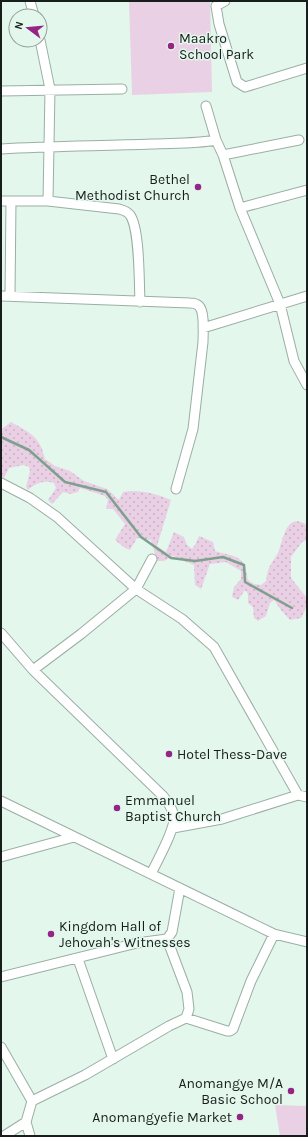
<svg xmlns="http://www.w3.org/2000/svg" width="308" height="1137" font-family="Karla,sans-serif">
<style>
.grass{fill:url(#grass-dots)}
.garden{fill:#ead0e4}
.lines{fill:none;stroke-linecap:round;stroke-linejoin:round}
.stream{stroke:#7ea08f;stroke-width:2.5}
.minor-casing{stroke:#9baea4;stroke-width:11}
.minor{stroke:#fff;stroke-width:9}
.poi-dot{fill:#942585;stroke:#e3f7ed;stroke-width:1.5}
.labels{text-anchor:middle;stroke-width:3;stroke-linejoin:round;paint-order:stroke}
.poi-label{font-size:14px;fill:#171e1b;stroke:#e3f7ed;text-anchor:start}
</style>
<defs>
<pattern id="grass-dots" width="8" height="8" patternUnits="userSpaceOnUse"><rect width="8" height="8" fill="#ead0e4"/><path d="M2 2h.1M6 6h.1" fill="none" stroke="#c8b2c3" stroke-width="1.8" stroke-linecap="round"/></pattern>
</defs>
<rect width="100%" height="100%" fill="#e3f7ed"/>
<path class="grass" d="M11,422C30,433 40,436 45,459L55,466L70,471L84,481L107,489L119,500L123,492C138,489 157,494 171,500L157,546L166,552L174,532L184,537L187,545L192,549L195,545L199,536L213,542L215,551C238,558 244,554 248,580L254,584L261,585L266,581C267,576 267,571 270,566C273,560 277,556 279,550C284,536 287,512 307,525V540L302,542L291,557V578L307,598L306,608L301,618L290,620L281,610L274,600L270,603L266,616L258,621L254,618L253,607L248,603V594L245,590L238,600L232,597L234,587L241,579V571L226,562L210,564L201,589L195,585L194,565L184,561L173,556L164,561H157L151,540L137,538L130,550L125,548L115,540L125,524L113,509H106L108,500L105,496L80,488L78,492L70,494L63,492L52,504L48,500L56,488L54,483C44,480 37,482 28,490L26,487L30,471L29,467L24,465L9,468L3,480H1V428H3Z"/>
<path class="garden" d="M129,1H210L212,92L132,95Z
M275,1105L307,1106V1136H280Z"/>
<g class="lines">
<path class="stream" d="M1,437L29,450L65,482L106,492L141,537L171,558L195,561L223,557L244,565L245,582L292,608"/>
<defs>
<path id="minor" d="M30,1L34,16
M225,1L216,6L219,24L237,82L245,87L307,68
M1,91L122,89
M206,106L216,140L223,155L240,208L280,304L294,361L307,385
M1,149C51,146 101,146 152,144C173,143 195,144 216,140
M223,155L299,140
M1,201H48L50,89L40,40
M48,201L119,209C123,210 127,211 130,215C140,229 139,283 140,302
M240,208L307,190
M1,296L190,303C194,303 197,304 199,306C205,312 203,334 203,342L193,429L176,489
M10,296L11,201
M203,328L307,296
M1,483L30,498L57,517L136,589L182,619L214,647L298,795
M1,633L33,670L163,796C168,802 172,808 174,816C176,828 157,861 151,874
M33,670L81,634L136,589L152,559
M1,801L274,934L307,942
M173,828L222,819L298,795L307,797
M1,857L74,837
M78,959L113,1059
M1,977L137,943L167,939L172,932L180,888
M186,1018L227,1031H230L233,1029L251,981L274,934
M1,1047L32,1101L26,1122L30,1136
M32,1101L85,1075L169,1026L186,1018L189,1009L187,992L167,939
M4,1136L26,1122"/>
</defs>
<use href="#minor" class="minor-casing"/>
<use href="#minor" class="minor"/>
</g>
<g class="poi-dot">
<circle cx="171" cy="46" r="4"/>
<circle cx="198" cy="187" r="4"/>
<circle cx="169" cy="754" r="4"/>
<circle cx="117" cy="808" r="4"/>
<circle cx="51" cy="934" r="4"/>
<circle cx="291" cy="1091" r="4"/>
<circle cx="240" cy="1117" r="4"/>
</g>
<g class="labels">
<g class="poi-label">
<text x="179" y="43">Maakro<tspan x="179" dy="16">School Park</tspan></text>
<text x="190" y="184" text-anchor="end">Bethel<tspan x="190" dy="16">Methodist Church</tspan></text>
<text x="177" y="759">Hotel Thess-Dave</text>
<text x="125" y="805">Emmanuel<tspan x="125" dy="16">Baptist Church</tspan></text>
<text x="59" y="931">Kingdom Hall of<tspan x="59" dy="16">Jehovah's Witnesses</tspan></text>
<text x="283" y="1088" text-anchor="end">Anomangye M/A<tspan x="283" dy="16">Basic School</tspan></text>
<text x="232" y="1122" text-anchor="end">Anomangyefie Market</text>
</g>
</g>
<rect width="308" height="1137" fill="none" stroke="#171e1b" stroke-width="4"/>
<g transform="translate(28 28) rotate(286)"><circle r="19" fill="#e3f7ed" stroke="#91a099"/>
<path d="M0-3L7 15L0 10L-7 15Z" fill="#942585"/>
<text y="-6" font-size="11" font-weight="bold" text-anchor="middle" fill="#171e1b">N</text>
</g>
</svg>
